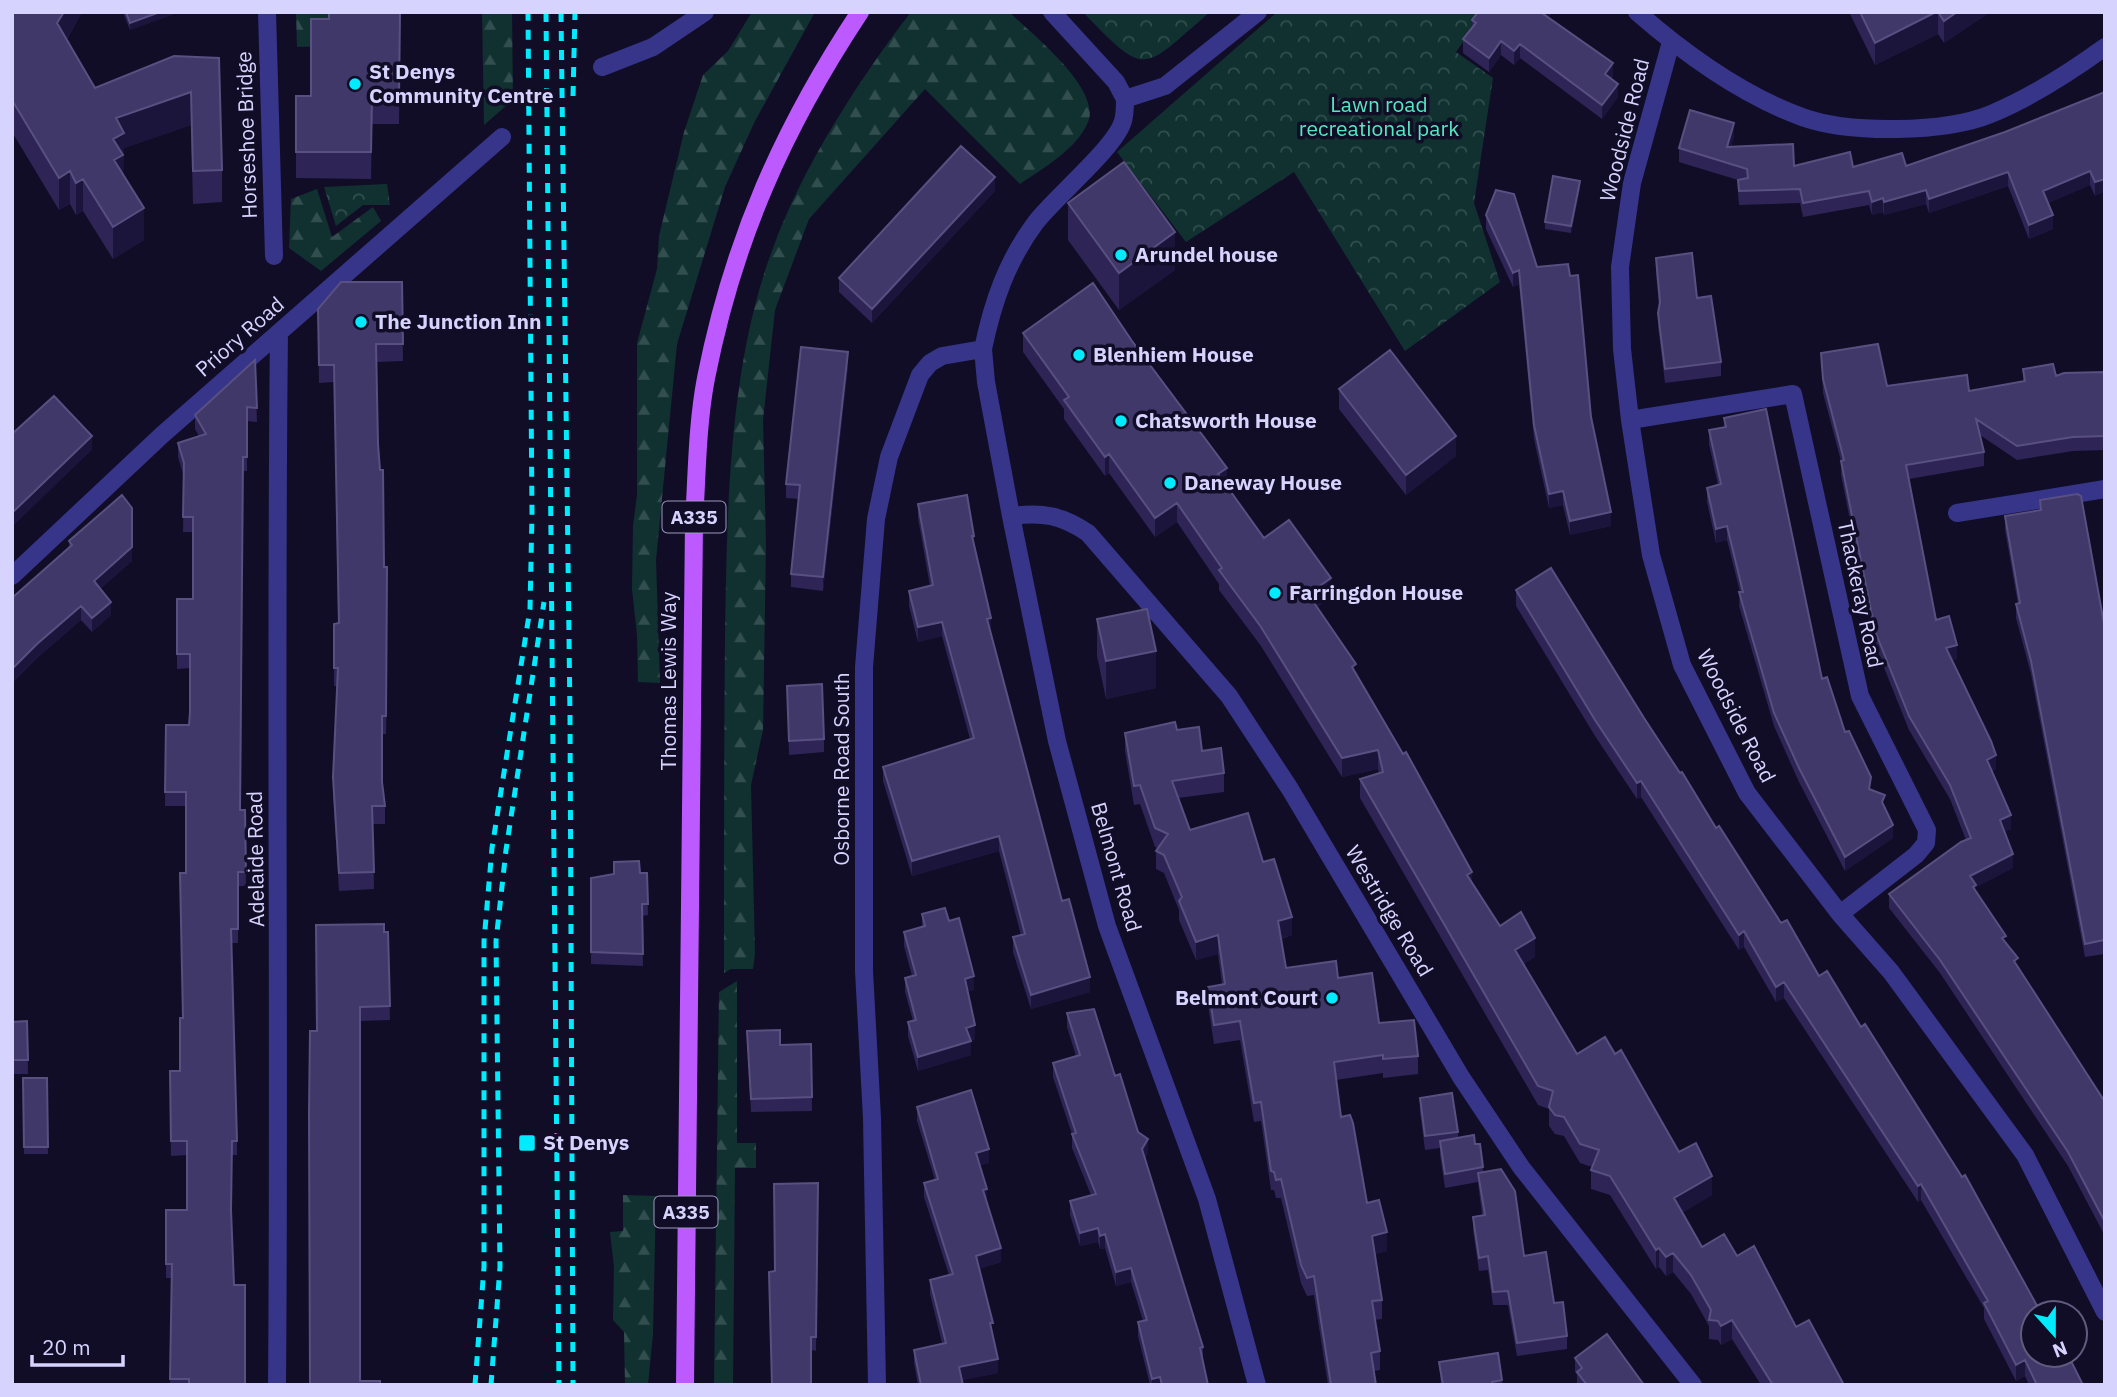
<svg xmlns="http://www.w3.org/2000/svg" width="2117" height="1397" font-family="'IBM Plex Sans',sans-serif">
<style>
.forest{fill:url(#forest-firs)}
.park{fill:url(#park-crowns)}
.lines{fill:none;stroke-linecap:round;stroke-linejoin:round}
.minor{stroke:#363589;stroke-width:18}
.primary{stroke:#bd5aff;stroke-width:18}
.rail{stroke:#00ebfe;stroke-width:5;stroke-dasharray:10 9;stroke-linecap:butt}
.wall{fill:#2e2556}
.shaded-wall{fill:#1b143b}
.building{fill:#403868;stroke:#585080;stroke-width:2}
.poi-dot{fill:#00ebfe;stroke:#110d27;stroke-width:2.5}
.labels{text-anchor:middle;stroke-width:7;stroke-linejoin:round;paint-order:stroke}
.shield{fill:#110d27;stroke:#9c98be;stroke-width:2}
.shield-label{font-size:19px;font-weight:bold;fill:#d7d3ff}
.poi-label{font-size:21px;font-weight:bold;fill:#d7d3ff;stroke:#110d27;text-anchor:start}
.park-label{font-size:21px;fill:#56e8c0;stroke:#110d27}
.street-label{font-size:21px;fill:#d7d3ff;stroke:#110d27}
</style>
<defs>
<pattern id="forest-firs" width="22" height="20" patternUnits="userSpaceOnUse" patternTransform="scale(1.75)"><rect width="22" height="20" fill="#10312f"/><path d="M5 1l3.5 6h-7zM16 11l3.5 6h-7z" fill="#324e4e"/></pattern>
<pattern id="park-crowns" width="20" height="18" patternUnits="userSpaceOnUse" patternTransform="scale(1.75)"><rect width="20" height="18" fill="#10312f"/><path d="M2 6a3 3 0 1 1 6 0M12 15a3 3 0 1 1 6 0" fill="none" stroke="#324e4e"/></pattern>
</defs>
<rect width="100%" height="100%" fill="#110d27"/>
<path class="forest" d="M296,12H329V46L297,47Z
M482,12H512L513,100L484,125Z
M752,12H815L754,123L725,187L677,344L656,560L660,683L638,682L637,635L632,589L633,526L637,495V343L657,269L659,236L684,132L703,75L728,51Z
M911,12H1009C1031,33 1102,89 1088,122C1078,148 1042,169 1020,184L925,89L809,219L775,310L763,420L766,543L763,730L751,785L755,954L753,969H731L724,973C724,862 724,751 725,640C727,514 728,367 773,248C803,166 858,81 911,12Z
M317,189L332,237L373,207L381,221L321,271L289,248L291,199Z
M737,981V1143H756V1168H735L733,1385H714L719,992Z
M623,1195L656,1196L653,1334L648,1385H625L624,1332L613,1320L614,1267L610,1232L623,1231Z"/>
<path class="park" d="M1083,12H1210C1142,70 1148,80 1083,12Z
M1277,12H1484L1456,52L1493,78L1474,203L1500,282L1405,351L1294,172L1186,242L1117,152Z
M387,184L390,205H363L336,226L324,187Z"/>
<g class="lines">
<path class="minor" d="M267,12L274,256
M1052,12L1116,82L1125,99
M1637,12C1685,54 1742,95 1802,117C1849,134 1945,133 1991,114C2032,97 2069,73 2105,47
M1671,42L1632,183L1620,267L1622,349L1630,420L1651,555L1682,665L1747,793L1840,914L1891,972L2025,1155L2105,1312
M602,67L653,47L705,12
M983,349L986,382L1011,516L1057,741L1107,926L1207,1199L1257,1385
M1630,420L1793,394L1860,696L1927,830L1926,843L1916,855L1840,914
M1957,513L2105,489
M1011,516C1043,512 1061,515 1088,533L1229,696L1290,789L1461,1077L1521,1167L1693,1385
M12,576L162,435L502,137
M277,1385C280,1034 275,684 279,333
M877,1385L872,1118L864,971V667L876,519L889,457L920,375L930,363L942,356L983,349C993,301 1007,261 1036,222C1057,195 1115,148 1123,121C1125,114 1125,106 1125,99L1165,86L1258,12"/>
<path class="primary" d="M685,1385L694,522C697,474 697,425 706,378C733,241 783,128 860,12"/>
<path class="rail" d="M546,12L559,1385
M561,12L570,716L573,1385
M573,96L575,12
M475,1385L484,1267V941L492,848L530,609L532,514L528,12
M491,1385L500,1267L496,941L506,850L544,602"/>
</g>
<path class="wall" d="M12,12H82L67,39L95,88L174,56L222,170V202L193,204L191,125L124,148L123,174L144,240L113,259L83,211L76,215L70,204L59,210L12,132Z
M123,12H179L130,30Z
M400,12L399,124H372L371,179L296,178V96H311L329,19Z
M1849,12H1990L1944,43L1938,34L1875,65Z
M1549,18L1613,76L1611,79L1618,97L1602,119L1520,58L1514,65L1501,55L1489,72L1463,53V39L1472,27V20Z
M2105,92L2095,196L2090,185L2048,203L2053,229L2029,239L2008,186L1929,213L1926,204L1884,215L1883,212L1872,215L1869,205L1803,217L1800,203L1739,205L1738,194V180L1679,162V148L1734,136L1731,147L1794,166H1906L2005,132Z
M1580,188L1571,233L1545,229V222Z
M995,191L872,323L839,292V278Z
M1068,203L1175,270L1119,310L1068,240Z
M1486,215L1537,267L1570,276L1591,417L1611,526L1570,535L1563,505L1549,508L1534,439L1519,284L1513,287L1486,229Z
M1656,258L1721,362V376L1665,383L1658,326V313L1659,306L1656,272Z
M402,282L403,361L376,362L378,444L384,567L387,686L386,734H382V782L385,806V824H373L374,889L339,891L333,795L338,686H334V624L338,623L334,382L319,383L318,309Z
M1023,333L1227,486L1264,538L1331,597L1317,607L1356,673L1472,883L1500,926L1535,957L1523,964L1577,1054H1615L1679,1152L1712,1195L1683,1212L1702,1247L1737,1256L1844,1385H1761L1732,1339L1721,1345L1718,1340L1709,1339V1326L1691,1294L1673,1272L1666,1276L1659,1267L1656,1269L1610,1195L1591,1189V1170L1592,1167L1580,1163L1564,1136L1555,1134L1549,1126V1109L1538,1105L1360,798V779L1379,773L1378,769L1342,777L1261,646L1219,590V584L1177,522L1155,537L1109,473L1105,476L1064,419V409L1023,352Z
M1821,353L1887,386L1969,391L2023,381V369L2056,376L2105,372V450L2073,451L2017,460L1980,435L1984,452V466L1909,479L1936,620L1957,659L1952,660L1996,769L1992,771L2011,829L2004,832L2013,868L1976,887V891L2006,942L2018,968L2105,1102V1236L2068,1166L1940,973L1889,908V894L1966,840L1950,799L1909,730L1875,645L1841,475V461L1823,393Z
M255,360L257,422L247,421V471H243L241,810H245L246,886H238V943H231L237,1141V1155H232L231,1212L234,1285L245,1385H170L172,1278H166V1210H187V1155L171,1156L170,1085L180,1071L183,1018L186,806H165L166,725H189L190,668L177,669V599H193V532H183L184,477L178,457V443L199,436L195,429V415Z
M848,366L823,591L791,587V574L799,499L786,498V484Z
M1339,389L1456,456L1406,495L1339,409Z
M1724,418L1822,679L1871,790L1885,808L1893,838L1845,871L1799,782L1774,726L1739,606L1740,592L1727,540L1716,543L1707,502V488L1718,485L1709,444V430L1724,427Z
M2040,500L2105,629V956L2104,954L2085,957L2031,674L2016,618V604H2018L2005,530V516L2040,510Z
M918,504L974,536V546L990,633L1062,901L1090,992L1031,1009L1013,952V937L1021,935L999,851L912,876L883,781V767L970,739L942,636L918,642L909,606V591L930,586L918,518Z
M69,541L132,561L100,589L111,615L92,632L81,620L37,658L12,683V598L69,547Z
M1516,590L1644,718L1716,828L1781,923L1819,976L2033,1313L2083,1385H2029L2025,1376L2016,1381L1984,1319V1308L1921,1200L1918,1202L1784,998L1776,1002L1744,947L1739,950L1641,797L1637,799L1595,736L1516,606Z
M1097,619L1156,688L1106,699L1097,656Z
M787,686L824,739V752L789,755Z
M1177,730L1202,751L1224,773V792L1178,798L1190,830L1263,862L1292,935L1281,939L1286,968L1338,978L1379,1023L1418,1056V1074L1383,1078V1073L1336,1080L1341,1117L1367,1203L1387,1251L1375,1254L1382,1300V1319L1374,1320L1380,1351V1370L1374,1371L1376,1385H1328L1314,1295L1307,1296L1301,1283L1281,1198H1276L1274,1190H1271L1261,1121L1254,1122L1240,1040L1214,1044L1208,1005V987L1222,984L1218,954L1196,960L1179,920V910L1164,873L1156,869V851L1158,848L1155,847L1140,804L1134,805L1125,751V733Z
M640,873H647L648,915L642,916L643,966L591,964V878Z
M922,914L949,921L974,990L967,991L975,1039L970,1041L971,1055L918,1071L908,1036V1022L913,1021L905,992V978L912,976L904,946V932L922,927Z
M384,932H388L390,1020L360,1021L310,1385L317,1031Z
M1067,1013L1115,1076L1138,1132L1148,1152L1145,1158L1203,1347V1361L1208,1385H1150L1138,1336V1322L1143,1321L1131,1282L1116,1286L1105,1248L1100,1249L1098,1242L1080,1246L1070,1215V1201L1091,1195L1072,1148V1134L1053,1077V1063L1076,1056L1067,1027Z
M27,1021L28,1074H12V1022Z
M747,1031L780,1045L811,1044L812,1111L751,1112Z
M23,1078H47L48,1154H24Z
M1420,1098L1458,1132V1138L1475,1144L1483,1167V1172L1524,1256L1554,1303L1567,1336V1349L1517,1356L1508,1305H1493L1488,1270L1479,1271L1473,1230V1217L1482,1215L1478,1182L1445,1188L1440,1155V1148L1425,1150L1420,1112Z
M917,1107L989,1163L980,1165L987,1203L1001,1262L979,1269L993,1336L998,1373L962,1380L963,1385H918L914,1363V1350L942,1343L930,1294V1280L949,1275L924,1197V1183L935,1180L917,1121Z
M818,1183L816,1351L811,1350L775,1271Z
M1575,1358L1644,1385H1577V1375L1575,1372Z
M1439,1362L1502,1380V1385H1441Z"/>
<path class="shaded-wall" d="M64,12H82L57,55V23Z
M160,12H179L130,30V23Z
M1543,12H1553L1542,27V13Z
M1936,12H1938V34L1875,65V43Z
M1957,12H1990L1944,43V21Z
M1501,41V55L1489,72V58Z
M1520,44V58L1514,65V51Z
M1613,63V76L1605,88V74Z
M1618,84V97L1602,119V105Z
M191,92V125L124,148L123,187L114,192L113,139L116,118Z
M1734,123V136L1727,161V147Z
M70,171V204L59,210V178Z
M2090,171V185L2043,205V191Z
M2008,172V186L1929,213V199Z
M995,177V191L872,323V309Z
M83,179V211L76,215V183Z
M2105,179V192L2095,196V182Z
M1580,181V188L1571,233V226Z
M1926,190V204L1884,215V202Z
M1883,198V212L1872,215V202Z
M144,208V240L113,259V227Z
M2053,215V229L2029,239V225Z
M1175,232V270L1119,310V273Z
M1519,270V284L1513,287V273Z
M848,352V366L823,591V577Z
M92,436V450L12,527V513Z
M1456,436V456L1406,495V475Z
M1109,454V473L1105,476V457Z
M1227,468V487L1218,474Z
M1563,491V505L1549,508V494Z
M1177,503V522L1155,537V518Z
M132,508V561L94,595V581Z
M1611,512V526L1570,535V521Z
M1727,526V540L1716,543V529Z
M1331,578V597L1308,613V594Z
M111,602V615L92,632V618Z
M81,606V620L37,658L12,683V669L37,644Z
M991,618V633L987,634V619Z
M942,622V636L918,642V627Z
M1957,645V659L1946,662V648Z
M1156,651V688L1106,699V661Z
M1378,750V769L1342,777V758Z
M1996,755V769L1987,774V760Z
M1641,781V797L1637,799V783Z
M2011,815V829L2000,834V820Z
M1893,825V838L1845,871V857Z
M999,836V851L912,876V861Z
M2013,854V868L1976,887V899L1970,876Z
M1472,872V891L1467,875Z
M1292,917V935L1278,939V921Z
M1744,931V947L1739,950V935Z
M1218,935V954L1196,960V942Z
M1535,938V957L1515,969V950Z
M974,976V990L965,992V979Z
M1090,977V992L1031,1009V995Z
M1784,982V998L1776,1002V987Z
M975,1025V1039L966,1042V1028Z
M971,1041V1055L918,1071V1057Z
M1148,1139V1152L1142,1163V1149Z
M989,1149V1163L976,1167V1153Z
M1712,1176V1195L1674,1217V1198Z
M1921,1184V1200L1918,1202V1186Z
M987,1189V1203L983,1190Z
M1098,1228V1242L1080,1246V1233Z
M1387,1232V1251L1372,1255V1236Z
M1105,1234V1248L1100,1249V1236Z
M1001,1248V1262L976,1270V1256Z
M1659,1248V1267L1656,1269V1250Z
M1673,1253V1272L1666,1276V1257Z
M1131,1268V1282L1116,1286V1272Z
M1732,1320V1339L1721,1345V1326Z
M998,1359V1373L959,1381V1367Z
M2025,1360V1376L2016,1381V1365Z
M1160,1377V1385H1152V1379Z"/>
<path class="building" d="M12,12H64L57,23L95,88L174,56L219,58L222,170L193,171L191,92L116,118L124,133L113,139L123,155L114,160L144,208L113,227L83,179L76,183L70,171L59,178L12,100Z
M126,12H160L130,23Z
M329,12H400L399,97H372L371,152H296V96H311V19H329Z
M1478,12H1543L1542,13L1613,63L1605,74L1618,84L1602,105L1520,44L1514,51L1501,41L1489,58L1463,39L1476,23L1472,20Z
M1860,12H1936L1875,43Z
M1938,12H1957L1944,21Z
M2105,92V179L2095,182L2090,171L2043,191L2053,215L2029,225L2008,172L1929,199L1926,190L1884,202L1883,198L1872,202L1869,191L1803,203L1800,189L1739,191L1738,180L1748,178L1747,169L1679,148L1690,110L1734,123L1727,147L1793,144L1794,166L1850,152L1853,167L1902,153L1906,166L2005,132Z
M961,146L995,177L872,309L839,278Z
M1124,162L1175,232L1119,273L1068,203Z
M1553,176L1580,181L1571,226L1545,222Z
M1496,190L1514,194L1537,267L1568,264L1570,276L1578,275L1591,417L1611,512L1570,521L1563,491L1549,494L1534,425L1519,270L1513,273L1486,215Z
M1692,253L1697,298L1711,296L1721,362L1665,369L1658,313L1660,302L1656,258Z
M341,282H402L403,344H376L378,444L380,470H383L384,567H387L386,716H382V782L385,806H372L374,872L339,873L333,777L338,668H334V624L339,623L334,365H319L318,309Z
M1093,283L1132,341L1227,468L1218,474L1264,538L1289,520L1331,578L1308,594L1356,664L1352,667L1403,754L1406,752L1472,872L1467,875L1500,926L1521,912L1535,938L1515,950L1577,1054L1605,1037L1615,1054L1621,1050L1679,1152L1696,1143L1712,1176L1674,1198L1702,1247L1724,1234L1737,1256L1754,1246L1796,1327L1809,1320L1844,1385H1773L1732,1320L1721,1326L1718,1321L1709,1320L1711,1310L1691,1275L1673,1253L1666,1257L1659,1248L1656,1250L1610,1176L1591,1170L1599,1150L1580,1144L1564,1117L1555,1115L1549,1107L1553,1091L1538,1086L1360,779L1383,772L1378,750L1342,758L1261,627L1219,570L1222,568L1177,503L1155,518L1109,454L1105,457L1064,400L1069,397L1023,333Z
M1878,344L1887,386L1967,375L1969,391L2025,381L2023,369L2053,364L2056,376L2064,373L2105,372V436L2073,437L2017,446L1976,419L1984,452L1906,465L1936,620L1949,616L1957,645L1946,648L1991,741L1996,755L1987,760L2011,815L2000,820L2013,854L1970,876L1976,885L1973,887L2006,936L2002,938L2018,958L2014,961L2105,1102V1222L2068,1152L1940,960L1889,894L1961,842L1971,838L1950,785L1909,716L1875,631L1841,461L1844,460L1823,379L1821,353Z
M801,347L848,352L823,577L791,574L800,485L786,484Z
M1390,350L1456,436L1406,475L1339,389Z
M255,360L257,408L247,407V457H243L240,810H245L246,872H238V929H231L237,1141H232L231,1210L234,1285H245V1385H189V1379H170L172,1264H166V1210H187V1141H171L170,1071H180V1018H183L180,873H186V792H165L166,725H189L190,712V654H177V599H193V517H183L184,463L178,443L206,434L195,415Z
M54,396L92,436L12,513V434Z
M1766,409L1822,679L1827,677L1845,732L1849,731L1871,777L1869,789L1885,795L1882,802L1893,825L1845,857L1799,768L1774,713L1739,592H1743L1727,526L1716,529L1707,488L1721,484L1709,430L1726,427L1724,418Z
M2077,494L2081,496L2105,629V942L2104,940L2085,944L2031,661L2016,604L2020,603L2005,516L2041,510L2040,500Z
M122,495L132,508V547L94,581L111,602L92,618L81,606L37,644L12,669V598L72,545L69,541Z
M967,495L974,536H972L991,618L987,619L1062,901L1069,899L1090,977L1031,995L1013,937L1025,934L999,836L912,861L883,767L974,738L942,622L918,627L909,591L933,585L918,504Z
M1551,568L1644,718L1680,773L1682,772L1716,828L1719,826L1781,923L1787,920L1819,976L1827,971L1861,1027L1865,1024L1962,1177L1965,1175L2041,1313H2033V1355H2065L2067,1359L2069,1357L2083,1385H2037L2025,1360L2016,1365L1984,1303L1988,1301L1921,1184L1918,1186L1784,982L1776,987L1744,931L1739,935L1641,781L1637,783L1595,720L1516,590Z
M1147,609L1156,651L1106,661L1097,619Z
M822,684L824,739L789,741L787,686Z
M1175,722L1177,730L1199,727L1202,751L1221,748L1224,773L1172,781L1190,830L1248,813L1263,862L1274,859L1292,917L1278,921L1286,968L1336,961L1338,978L1372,973L1379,1023L1414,1020L1418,1056L1383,1059V1055L1334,1062L1341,1117L1350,1115L1353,1123L1367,1203L1379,1200L1387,1232L1372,1236L1382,1300L1372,1301L1380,1351L1371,1353L1376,1385H1331L1314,1276L1307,1278L1301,1265L1281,1179L1276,1180L1274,1172L1271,1171L1261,1102L1254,1103L1240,1021L1214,1025L1208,987L1225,984L1218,935L1196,942L1179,901L1182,897L1164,855L1156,851L1168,834L1155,828L1140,785L1134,786L1125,733Z
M639,861L640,873H647L648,904H642L643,954L591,952V878L614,874V862Z
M945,908L949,921L959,918L974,976L965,979L975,1025L966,1028L971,1041L918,1057L908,1022L916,1020L905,978L916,975L904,932L925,926L922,914Z
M384,924V932H388L390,1006L360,1007V1381H380V1385H310L309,1112L310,1031H317L316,925Z
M1094,1009L1115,1076L1120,1074L1138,1132L1148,1139L1142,1149L1203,1347L1200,1348L1208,1385H1162L1160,1377L1152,1379L1138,1322L1147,1320L1131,1268L1116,1272L1105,1234L1100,1236L1098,1228L1080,1233L1070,1201L1096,1194L1072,1134L1076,1133L1053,1063L1080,1055L1067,1013Z
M27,1021L28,1060H12V1022Z
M780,1030V1045L811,1044L812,1097L751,1099L747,1031Z
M23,1078H47L48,1147H24Z
M971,1090L989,1149L976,1153L987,1189L983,1190L1001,1248L976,1256L993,1323H990L998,1359L959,1367L963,1385H921L914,1350L946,1343L930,1280L953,1274L924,1183L938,1179L917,1107Z
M1452,1093L1458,1132L1425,1136L1420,1098Z
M1474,1135L1475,1144H1480L1483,1167L1445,1174L1440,1141Z
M1501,1169L1515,1191L1524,1256L1546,1252L1554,1303L1563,1302L1567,1336L1517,1343L1508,1291L1493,1292L1488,1256L1479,1258L1473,1217L1485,1215L1478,1173Z
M818,1183L816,1337H811V1385H772L769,1272L775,1271L774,1184Z
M1607,1334L1644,1385H1587L1577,1372L1582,1368L1575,1358Z
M1498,1353L1502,1380L1492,1382L1493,1385H1443L1439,1362Z"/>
<g class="poi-dot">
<circle cx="355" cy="84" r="7"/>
<circle cx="1121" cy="255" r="7"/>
<circle cx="361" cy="322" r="7"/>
<circle cx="1079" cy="355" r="7"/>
<circle cx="1121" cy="421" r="7"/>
<circle cx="1170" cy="483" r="7"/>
<circle cx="1275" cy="593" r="7"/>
<circle cx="1332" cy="998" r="7"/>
<rect x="518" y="1134" width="18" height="18" rx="3.5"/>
</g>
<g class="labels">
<g class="shield">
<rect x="662.5" y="501.5" width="63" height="31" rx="5"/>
<rect x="654.5" y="1196.5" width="63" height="31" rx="5"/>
</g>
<g class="shield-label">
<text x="694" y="524">A335</text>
<text x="686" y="1219">A335</text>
</g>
<g class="poi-label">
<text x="369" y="79">St Denys<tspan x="369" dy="24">Community Centre</tspan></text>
<text x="1135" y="262">Arundel house</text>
<text x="375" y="329">The Junction Inn</text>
<text x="1093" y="362">Blenhiem House</text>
<text x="1135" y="428">Chatsworth House</text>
<text x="1184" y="490">Daneway House</text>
<text x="1289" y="600">Farringdon House</text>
<text x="1318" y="1005" text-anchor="end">Belmont Court</text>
<text x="543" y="1150">St Denys</text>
</g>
<g class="park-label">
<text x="1379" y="112">Lawn road<tspan x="1379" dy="24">recreational park</tspan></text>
</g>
<g class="street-label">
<text transform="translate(1625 130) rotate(-76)" y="7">Woodside Road</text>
<text transform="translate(247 135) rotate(-92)" y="7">Horseshoe Bridge</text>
<text transform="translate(240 337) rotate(-41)" y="7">Priory Road</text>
<text transform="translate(1860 594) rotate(78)" y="7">Thackeray Road</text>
<text transform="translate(669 681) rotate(-90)" y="7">Thomas Lewis Way</text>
<text transform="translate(1736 716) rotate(63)" y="7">Woodside Road</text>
<text transform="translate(842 769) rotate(-90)" y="7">Osborne Road South</text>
<text transform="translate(256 859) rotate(-91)" y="7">Adelaide Road</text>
<text transform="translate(1116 867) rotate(74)" y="7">Belmont Road</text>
<text transform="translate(1389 911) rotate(59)" y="7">Westridge Road</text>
</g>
</g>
<rect width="2117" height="1397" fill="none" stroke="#d7d3ff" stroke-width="28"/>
<g transform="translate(2054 1334) rotate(159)"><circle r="33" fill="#110d27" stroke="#605c7d" stroke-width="2"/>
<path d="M0-5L12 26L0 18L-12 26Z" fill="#00ebfe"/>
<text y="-10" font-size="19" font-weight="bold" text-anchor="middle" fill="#d7d3ff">N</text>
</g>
<path d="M32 1355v10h91v-10" fill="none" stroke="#d7d3ff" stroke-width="3.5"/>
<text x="42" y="1355" font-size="21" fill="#d7d3ff" stroke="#110d27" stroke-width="5" paint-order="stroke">20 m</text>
</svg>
